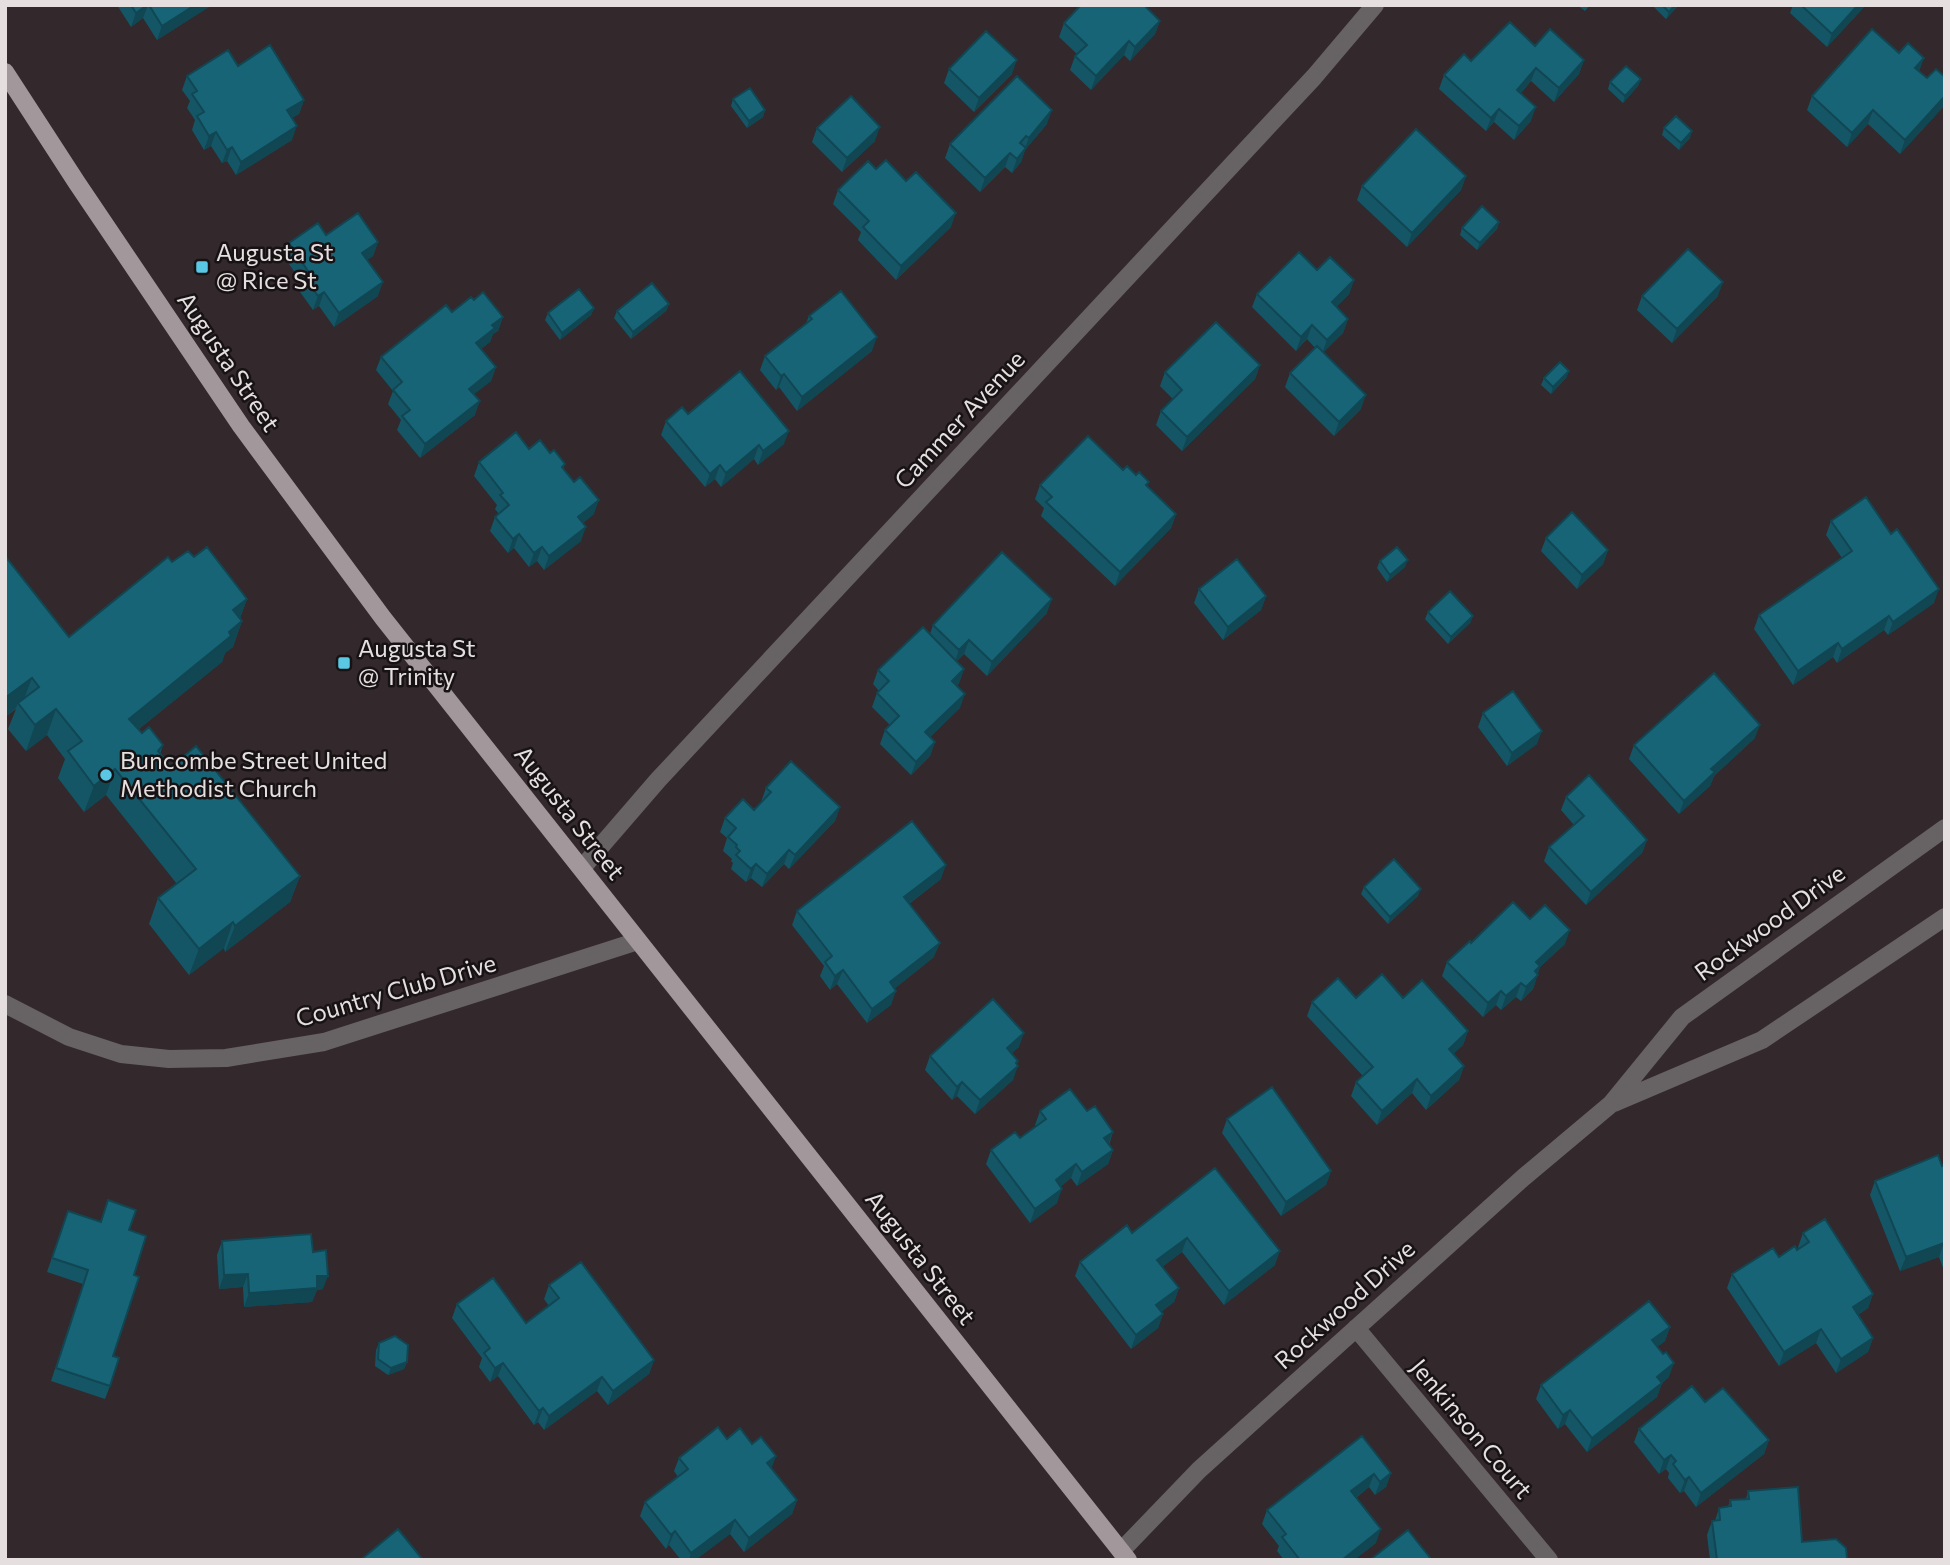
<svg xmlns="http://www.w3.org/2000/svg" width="1950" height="1565" font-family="Commissioner,sans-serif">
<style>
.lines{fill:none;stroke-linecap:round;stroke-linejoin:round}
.minor{stroke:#676263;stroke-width:18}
.major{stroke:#a2979a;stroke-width:18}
.wall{fill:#155666}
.shaded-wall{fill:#114653}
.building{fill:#186477;stroke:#114653;stroke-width:2}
.poi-dot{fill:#5ac8e5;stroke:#171214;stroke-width:2.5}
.labels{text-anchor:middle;stroke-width:5;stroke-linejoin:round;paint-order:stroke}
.poi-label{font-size:24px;fill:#e6dfe0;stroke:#171214;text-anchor:start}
.street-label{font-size:24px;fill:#e6dfe0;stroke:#171214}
</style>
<rect width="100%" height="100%" fill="#33282b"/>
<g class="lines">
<path class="minor" d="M582,868L658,780L1314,77L1375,5
M5,1004L69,1037L121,1054L169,1059L226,1058L324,1042L638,941
M1614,1103L1762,1040L1945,917
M1356,1328L1549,1560
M1121,1551L1199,1470L1524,1177L1611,1104L1682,1017L1945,828"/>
<path class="major" d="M5,72L77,183L241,426L383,618L1128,1560"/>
</g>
<path class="wall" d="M117,5H212L157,40L143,18L131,27Z
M1577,5H1590L1585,11Z
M1652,5H1679L1666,19Z
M1793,5H1866L1827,47L1790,13Z
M1160,21L1155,34L1130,61L1124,55L1091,90L1070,70L1075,56L1077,54L1059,37L1064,23Z
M1535,46L1584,60L1579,74L1554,102L1531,81L1521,93L1531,121L1514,140L1494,122L1486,131L1439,89L1444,75L1471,61Z
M238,66L304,100L299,114L292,118V140L236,175L227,161L222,163L211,146L204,150L192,130L195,120L187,108L190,101L182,90L187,76Z
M949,69L1012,74L974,112L944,83Z
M1919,71L1927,78L1945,77V105L1900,154L1868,124L1847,147L1807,110L1812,96Z
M1641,79L1638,86L1623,103L1608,89L1610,82Z
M733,99L765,110L763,117L747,128L731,106Z
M1047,124L1025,150L1021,162L1012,173L1005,167L980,192L945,158L950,144Z
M817,128L875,141L842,172L812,142Z
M1664,128L1690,138L1679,150L1662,135Z
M876,169L951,227L896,280L858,240L861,232L833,204L838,190Z
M1466,176L1461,190L1407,247L1357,200L1362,186Z
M1499,222L1497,229L1477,250L1460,235L1462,228Z
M326,235L378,242L373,256L367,260L378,296L334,327L319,306L313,310L300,292L303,284L284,257L289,243Z
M1317,270L1354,280L1349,294L1336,307L1348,319L1343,333L1323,352L1361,409L1334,436L1285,387L1290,373L1315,348L1307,339L1296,351L1252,307L1257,294Z
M1642,296H1718L1672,343L1637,310Z
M474,300L503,317L498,331L493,334L490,342L481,349L496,367L491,381L474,394L475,415L420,458L397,430L401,420L388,404L393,391L376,370L381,357L452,312Z
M669,304L666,311L631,339L614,318L617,311Z
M594,308L591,315L560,340L545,320L548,313Z
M809,316L872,351L797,411L779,387L776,390L760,370L765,356L806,323Z
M1260,365L1255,379L1182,451L1156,425L1161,411L1173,399L1160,386L1165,372Z
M1569,371L1566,378L1551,394L1541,385L1544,378Z
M688,414L784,444L758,465L754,459L721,487L715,479L705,487L661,435L666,421Z
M529,449L550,453L565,464L563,469L594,514L583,523L581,541L544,570L537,561L529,567L514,548L508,553L490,531L495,517L499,514L495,509L497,505L474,476L479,462Z
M1123,470L1148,486L1176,514L1171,528L1115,586L1041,516L1044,508L1035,499L1040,485Z
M1831,521L1934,603L1888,635L1884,630L1837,663L1833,657L1793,685L1754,629L1759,615L1842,558L1826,535Z
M1546,538L1608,550L1603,564L1577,589L1541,551Z
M5,556L69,637L172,562L194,557L247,599L240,618L242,621L233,647L225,653L222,662L139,729L142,733L163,745L160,754L171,767L300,876L290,902L225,952L224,948L189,975L149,924L158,898L177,884L106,795L84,812L58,778L65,759L47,735L26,751L8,729L16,709L5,717Z
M1380,561L1405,567L1387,582L1377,568Z
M1199,589L1266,596L1261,610L1223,640L1194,603Z
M1428,612L1473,616L1470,623L1448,644L1425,619Z
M1047,613L987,676L964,654L956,662L964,669L959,683L957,686L960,708L930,737L935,742L930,756L911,775L880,744L885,730L890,725L872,707L877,693L879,691L873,684L878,670L930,634L933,625Z
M1483,713L1537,744L1507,766L1478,727Z
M1755,738L1714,776L1710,786L1679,814L1629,759L1634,745Z
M766,788L840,807L835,821L789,869L784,864L762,887L751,878L746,882L731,869L733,863L731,861L732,859L723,851L727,838L720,832L725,818L754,810L761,802Z
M1566,797L1647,840L1642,853L1586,905L1544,861L1549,847L1574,825L1561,810Z
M941,879L909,904L934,957L894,989L891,1005L867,1023L837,984L830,990L820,976L824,966L792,925L797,911Z
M1364,887L1418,896L1388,924L1361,894Z
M1530,919L1565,944L1540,967L1533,989L1521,1001L1516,997L1501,1010L1496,1005L1483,1017L1442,976L1447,962L1471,943Z
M1356,998H1403L1468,1031L1463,1045L1453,1054L1464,1066L1459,1080L1426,1110L1412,1093L1377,1125L1351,1096L1356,1082L1363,1076L1307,1016L1312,1002Z
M1019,1047L1011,1053L1017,1065L1013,1080L975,1114L957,1096L952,1100L925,1070L930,1056Z
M1040,1111H1087L1113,1132L1109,1145L1113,1150L1108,1164L1077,1186L1071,1178L1060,1187L1057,1203L1030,1223L986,1164L991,1150L1020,1138L1036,1126L1035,1125Z
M1227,1119L1331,1171L1326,1185L1281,1216L1222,1133Z
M1945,1164V1273L1939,1257L1900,1271L1870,1195L1875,1181Z
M1215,1168L1275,1265L1224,1305L1182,1252L1162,1267L1179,1288L1174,1302L1161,1312L1163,1314L1158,1328L1131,1349L1075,1276L1080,1262L1132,1233Z
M108,1200L129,1230L134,1275L113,1356L110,1386L105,1399L51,1381L83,1284L47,1272L68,1211L101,1222Z
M1803,1233L1873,1294L1868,1308L1858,1315L1873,1338L1868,1352L1836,1373L1816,1343L1779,1366L1727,1288L1732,1274L1799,1249L1798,1247Z
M222,1241L313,1252L323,1289L317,1290L312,1302L244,1307L243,1287L219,1289L217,1255Z
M549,1285L654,1360L649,1374L608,1405L597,1391L544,1430L538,1422L534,1425L498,1376L490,1382L479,1367L482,1358L452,1318L457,1304L526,1323L549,1306L544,1299Z
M1670,1327L1665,1341L1657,1347L1669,1377L1662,1383L1657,1397L1587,1452L1565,1424L1558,1429L1536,1399L1541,1385Z
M379,1343L407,1362L404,1369L388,1375L375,1366L376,1350Z
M1705,1402L1769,1440L1764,1454L1696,1507L1684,1491L1680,1493L1668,1478L1669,1473L1666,1469L1659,1474L1634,1442L1639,1429Z
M1362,1436L1391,1473L1386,1487L1375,1495L1369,1487L1356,1498L1376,1543L1354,1560H1284L1277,1551L1279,1546L1262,1524L1267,1510Z
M727,1439L771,1468L797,1500L792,1514L744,1552L730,1534L695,1560H681L669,1545L666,1549L640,1516L645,1502L678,1477L674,1471L679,1458Z
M1748,1491L1802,1542L1847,1558L1846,1560H1710L1707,1535L1712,1521H1715L1719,1508L1728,1507L1730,1500L1746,1499Z"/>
<path class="shaded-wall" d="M148,5L143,18L131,27L136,13Z
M195,5H212L157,40L162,26Z
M1675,5H1679L1666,19L1669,12Z
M1858,5H1866L1827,47L1832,34Z
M1160,21L1155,34L1130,61L1135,47Z
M1129,41L1124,55L1091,90L1096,76Z
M1924,58L1919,72L1915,68Z
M1017,60L1012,74L974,112L979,98Z
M1584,60L1579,74L1554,102L1559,88Z
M1536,68L1531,81L1512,103L1517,90Z
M1641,79L1638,86L1623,103L1625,96Z
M1945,96V105L1900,154L1905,140Z
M304,100L299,114L282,124L287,110Z
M1536,107L1531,121L1514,140L1519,126Z
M1499,109L1494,122L1486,131L1491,118Z
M765,110L763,117L747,128L749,121Z
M1052,110L1047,124L1025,150L1021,162L1012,173L1017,159L1024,150L1029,138Z
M1873,110L1868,124L1847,147L1852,133Z
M297,126L292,140L236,175L241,162Z
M880,127L875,141L842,172L847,158Z
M1692,131L1690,138L1679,150L1681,143Z
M216,132L211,146L204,150L209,136Z
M232,147L227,161L222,163L227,150Z
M1010,153L1005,167L980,192L985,178Z
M1466,176L1461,190L1407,247L1412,233Z
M956,213L951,227L896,280L901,266Z
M1499,222L1497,229L1477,250L1480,243Z
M378,242L373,256L357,267L362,253Z
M1354,280L1349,294L1327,316L1332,302Z
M383,282L378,296L334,327L339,313Z
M1723,282L1718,296L1672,343L1677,329Z
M324,292L319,306L313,310L318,296Z
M669,304L666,311L631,339L633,332Z
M594,308L591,315L560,340L562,333Z
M503,317L498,331L493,334L490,342L471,357L476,343L492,325Z
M1348,319L1343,333L1322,354L1327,340Z
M1312,325L1307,339L1296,351L1301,337Z
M877,337L872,351L797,411L802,397Z
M1260,365L1255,379L1182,451L1187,437Z
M496,367L491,381L464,402L469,389Z
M1569,371L1566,378L1551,394L1553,387Z
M784,374L779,387L776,390L781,376Z
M1366,395L1361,409L1334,436L1339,422Z
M480,401L475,415L420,458L425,444Z
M789,431L784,444L758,465L763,451Z
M759,445L754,459L721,487L726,473Z
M720,465L715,479L705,487L710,474Z
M599,500L594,514L573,531L578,517Z
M1176,514L1171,528L1115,586L1120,572Z
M586,527L581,541L544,570L549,556Z
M519,534L514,548L508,553L513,539Z
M542,547L537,561L529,567L534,553Z
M1608,550L1603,564L1577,589L1582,575Z
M1408,560L1405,567L1387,582L1390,575Z
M1939,589L1934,603L1888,635L1893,622Z
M1266,596L1261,610L1223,640L1228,627Z
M247,599L238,624L242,621L233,647L225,653L222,662L119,745L129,719L233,610Z
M1052,599L1047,613L987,676L992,662Z
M1473,616L1470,623L1448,644L1451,637Z
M1889,616L1884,630L1837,663L1842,649Z
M969,640L964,654L954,664L959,650Z
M1838,643L1833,657L1793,685L1798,671Z
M964,669L959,683L947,695L952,681Z
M32,678L22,704L18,703L16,708L5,717V698Z
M965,694L960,708L920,746L925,732Z
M56,709L47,735L26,751L35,725Z
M1760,725L1755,738L1714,776L1710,786L1679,814L1684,801L1711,769Z
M1542,731L1537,744L1507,766L1512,753Z
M935,742L930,756L911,775L916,762Z
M115,769L106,795L84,812L94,786Z
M840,807L835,821L789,869L795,855Z
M1647,840L1642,853L1586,905L1591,892Z
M789,850L784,864L762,887L767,874Z
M756,864L751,878L746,882L751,869Z
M946,865L941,879L899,911L904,897Z
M300,876L290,902L225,952L235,926Z
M1421,889L1418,896L1388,924L1390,917Z
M233,922L224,948L189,975L199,949Z
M1570,930L1565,944L1540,967L1533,989L1521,1001L1536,962Z
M940,943L934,957L885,996L890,982Z
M843,970L837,984L830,990L835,976Z
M1521,983L1516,997L1501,1010L1506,996Z
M896,991L891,1005L867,1023L872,1009Z
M1501,991L1496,1005L1483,1017L1488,1003Z
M1468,1031L1463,1045L1444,1063L1449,1049Z
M1024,1033L1019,1047L1002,1062L1007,1048Z
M1018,1061L1015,1068L1018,1066L1013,1080L975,1114L980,1100Z
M1464,1066L1459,1080L1426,1110L1431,1096Z
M1417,1079L1412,1093L1377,1125L1382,1111Z
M962,1082L957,1096L952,1100L957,1087Z
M1113,1132L1108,1145L1104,1138Z
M1113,1150L1108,1164L1077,1186L1082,1172Z
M1076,1164L1071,1178L1051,1194L1056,1180Z
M1331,1171L1326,1185L1281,1216L1286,1202Z
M1062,1189L1057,1203L1030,1223L1035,1209Z
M1187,1238L1182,1252L1152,1274L1157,1260Z
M1944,1243L1939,1257L1900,1271L1906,1257Z
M1280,1251L1275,1265L1224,1305L1229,1291Z
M248,1274L243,1287L219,1289L224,1275Z
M317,1276H328L323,1289L317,1290L312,1302L244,1307L249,1293Z
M1179,1288L1174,1302L1151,1319L1156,1305Z
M1873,1294L1868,1308L1848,1321L1853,1307Z
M1163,1314L1158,1328L1131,1349L1136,1335Z
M1670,1327L1665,1341L1647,1354L1652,1340Z
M1821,1329L1816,1343L1779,1366L1784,1352Z
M1873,1338L1868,1352L1836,1373L1841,1359Z
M654,1360L649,1374L608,1405L613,1391Z
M407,1362L404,1369L388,1375L391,1368Z
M503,1363L498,1376L490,1382L495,1368Z
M1674,1363L1669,1377L1652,1390L1657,1377Z
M602,1377L597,1391L544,1430L549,1416Z
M1662,1383L1657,1397L1587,1452L1592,1438Z
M543,1408L538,1422L534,1425L539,1411Z
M1570,1410L1565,1424L1558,1429L1563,1415Z
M1769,1440L1764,1454L1696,1507L1701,1493Z
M1671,1455L1666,1469L1659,1474L1664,1460Z
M776,1456L771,1470L767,1463Z
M1391,1473L1386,1487L1375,1495L1380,1482Z
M1374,1474L1369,1487L1346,1505L1351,1491Z
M1689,1477L1684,1491L1680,1493L1685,1480Z
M797,1500L792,1514L744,1552L749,1538Z
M735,1520L730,1534L695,1560H689L691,1553Z
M1381,1529L1376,1543L1354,1560H1342Z
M675,1531L669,1545L666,1549L671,1535Z"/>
<path class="building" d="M131,5H147L136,13Z
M149,5H195L162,26Z
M1081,5H1144L1160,21L1135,47L1129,41L1096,76L1075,56L1087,45L1064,23Z
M1662,5H1675L1669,12Z
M1801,5H1858L1832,34Z
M1510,22L1535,46L1550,29L1584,60L1559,88L1536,68L1517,90L1536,107L1519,126L1499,109L1491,118L1444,75L1464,54L1471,61Z
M1872,29L1899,53L1908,43L1924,58L1915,68L1927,78L1936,69L1945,77V96L1905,140L1873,110L1852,133L1812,96Z
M986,31L1017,60L979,98L949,69Z
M270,45L304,100L287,110L297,126L241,162L232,147L227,150L216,132L209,136L197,116L204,112L192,94L197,91L187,76L228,50L238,66Z
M1626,66L1641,79L1625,96L1610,82Z
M1017,76L1052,110L1029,138L1026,136L1020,143L1026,148L1017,159L1010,153L985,178L950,144Z
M750,88L765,110L749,121L733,99Z
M851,96L880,127L847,158L817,128Z
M1676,116L1692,131L1681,143L1664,128Z
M1416,129L1466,176L1412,233L1362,186Z
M886,160L906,181L916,172L956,213L901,266L863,227L869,221L838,190L868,161L876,169Z
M1482,206L1499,222L1480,243L1462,228Z
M358,213L378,242L362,253L383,282L339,313L324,292L318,296L305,278L310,274L289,243L318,223L326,235Z
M1688,249L1723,282L1677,329L1642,296Z
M1299,252L1317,270L1330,257L1354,280L1332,302L1348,319L1327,340L1312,325L1301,337L1257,294Z
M652,283L669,304L633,332L617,311Z
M579,289L594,308L562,333L548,313Z
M841,291L877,337L802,397L784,374L781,376L765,356L812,319L809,316Z
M483,292L503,317L492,325L495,328L476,343L496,367L469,389L480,401L425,444L402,416L410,410L393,390L402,382L381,357L446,305L452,312L471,297L474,300Z
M1216,322L1260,365L1187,437L1161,411L1182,390L1165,372Z
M1317,346L1366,395L1339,422L1290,373Z
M1560,362L1569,371L1553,387L1544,378Z
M740,371L789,431L763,451L759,445L726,473L720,465L710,474L666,421L682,407L688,414Z
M516,432L529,449L540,440L550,453L554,450L565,464L562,467L574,482L580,477L599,500L578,517L586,527L549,556L542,547L534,553L519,534L513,539L495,517L509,505L500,495L503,493L479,462Z
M1088,436L1123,470L1127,466L1136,475L1139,472L1149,482L1146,485L1176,514L1120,572L1046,502L1052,497L1040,485Z
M1866,497L1891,534L1897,529L1939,589L1893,622L1889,616L1842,649L1838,643L1798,671L1759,615L1852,551L1831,521Z
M1572,512L1608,550L1582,575L1546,538Z
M207,547L247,599L233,610L242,621L229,632L231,636L129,719L142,733L149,727L163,745L158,751L171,767L196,746L300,876L235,926L233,922L199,949L158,898L196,869L115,769L94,786L68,751L82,741L56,709L35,725L18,703L39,687L32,678L5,698V556L69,637L168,557L172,562L188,551L194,557Z
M1397,547L1408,560L1390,575L1380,561Z
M1002,552L1052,599L992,662L969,640L959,650L933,625Z
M1237,559L1266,596L1228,627L1199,589Z
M1450,591L1473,616L1451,637L1428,612Z
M923,627L964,669L952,681L965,694L925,732L935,742L916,762L885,730L899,716L877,693L889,681L878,670Z
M1714,673L1760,725L1711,769L1715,772L1684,801L1634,745Z
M1513,691L1542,731L1512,753L1483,713Z
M791,761L840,807L795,855L789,850L767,874L756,864L751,869L736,855L740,851L736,847L737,845L728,837L736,828L725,818L743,799L754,810L771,792L766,788Z
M1589,775L1647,840L1591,892L1549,847L1584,816L1566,797Z
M912,821L946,865L904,897L940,943L890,982L896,991L872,1009L843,970L835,976L825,962L832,956L797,911Z
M1394,859L1421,889L1390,917L1364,887Z
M1513,902L1530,919L1545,905L1570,930L1536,962L1540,966L1535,971L1538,975L1526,987L1521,983L1506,996L1501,991L1488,1003L1447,962L1470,941L1471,943Z
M1382,974L1403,998L1422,980L1468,1031L1449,1049L1464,1066L1431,1096L1417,1079L1382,1111L1356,1082L1373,1067L1312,1002L1338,978L1356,998Z
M993,999L1024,1033L1007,1048L1018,1061L1016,1063L1018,1066L980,1100L962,1082L957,1087L930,1056Z
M1272,1087L1331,1171L1286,1202L1227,1119Z
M1070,1089L1087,1111L1095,1106L1113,1132L1104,1138L1113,1150L1082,1172L1076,1164L1056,1180L1062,1189L1035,1209L991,1150L1015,1132L1020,1138L1046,1119L1040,1111Z
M1938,1155L1942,1166L1945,1164V1245L1944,1243L1906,1257L1875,1181Z
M1215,1168L1280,1251L1229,1291L1187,1238L1157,1260L1179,1288L1156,1305L1163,1314L1136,1335L1080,1262L1127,1225L1132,1233Z
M108,1200L136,1210L129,1230L146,1236L134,1275L139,1277L113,1356L119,1358L110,1386L56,1368L88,1270L52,1258L68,1211L101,1222Z
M1825,1219L1873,1294L1853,1307L1873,1338L1841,1359L1821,1329L1784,1352L1732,1274L1773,1248L1779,1257L1795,1246L1797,1250L1809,1242L1803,1233Z
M311,1234L313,1252L326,1250L328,1276H317V1288L249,1293L248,1274L224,1275L222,1241Z
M581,1262L654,1360L613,1391L602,1377L549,1416L543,1408L539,1411L503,1363L495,1368L484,1353L490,1348L457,1304L493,1278L526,1323L559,1298L549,1285Z
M1649,1301L1670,1327L1652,1340L1663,1354L1666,1352L1674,1363L1657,1377L1662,1383L1592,1438L1570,1410L1563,1415L1541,1385Z
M395,1336L408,1345L407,1362L391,1368L378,1359L379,1343Z
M1692,1386L1705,1402L1723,1388L1769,1440L1701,1493L1689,1477L1685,1480L1673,1464L1676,1461L1671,1455L1664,1460L1639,1429Z
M718,1427L727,1439L740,1428L752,1444L761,1437L776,1456L767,1463L797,1500L749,1538L735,1520L691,1553L675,1531L671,1535L645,1502L688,1469L679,1458Z
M1362,1436L1391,1473L1380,1482L1374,1474L1351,1491L1381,1529L1342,1560H1300L1282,1537L1286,1534L1267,1510Z
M1798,1487L1802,1542L1836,1539L1846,1548L1847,1558L1845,1560H1717L1712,1521L1720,1520L1719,1508L1731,1506L1730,1500L1749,1499L1748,1491Z
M398,1529L423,1560H364L363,1558Z
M1408,1530L1431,1559L1370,1560Z"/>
<g class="poi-dot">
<rect x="195" y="260" width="14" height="14" rx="3.5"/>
<rect x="337" y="656" width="14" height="14" rx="3.5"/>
<circle cx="106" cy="775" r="7"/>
</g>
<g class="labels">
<g class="poi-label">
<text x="216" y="261">Augusta St<tspan x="216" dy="28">@ Rice St</tspan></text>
<text x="358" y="657">Augusta St<tspan x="358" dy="28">@ Trinity</tspan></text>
<text x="120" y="769">Buncombe Street United<tspan x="120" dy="28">Methodist Church</tspan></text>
</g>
<g class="street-label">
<text transform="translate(228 362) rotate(56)" y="8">Augusta Street</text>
<text transform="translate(960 420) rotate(-47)" y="8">Cammer Avenue</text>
<text transform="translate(569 813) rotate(52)" y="8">Augusta Street</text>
<text transform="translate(1770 923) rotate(-36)" y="8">Rockwood Drive</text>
<text transform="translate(396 991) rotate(-16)" y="8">Country Club Drive</text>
<text transform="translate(920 1258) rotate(52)" y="8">Augusta Street</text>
<text transform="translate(1345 1305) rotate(-42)" y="8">Rockwood Drive</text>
<text transform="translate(1471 1429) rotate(50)" y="8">Jenkinson Court</text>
</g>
</g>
<rect width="1950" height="1565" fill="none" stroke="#e6dfe0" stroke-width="14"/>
</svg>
